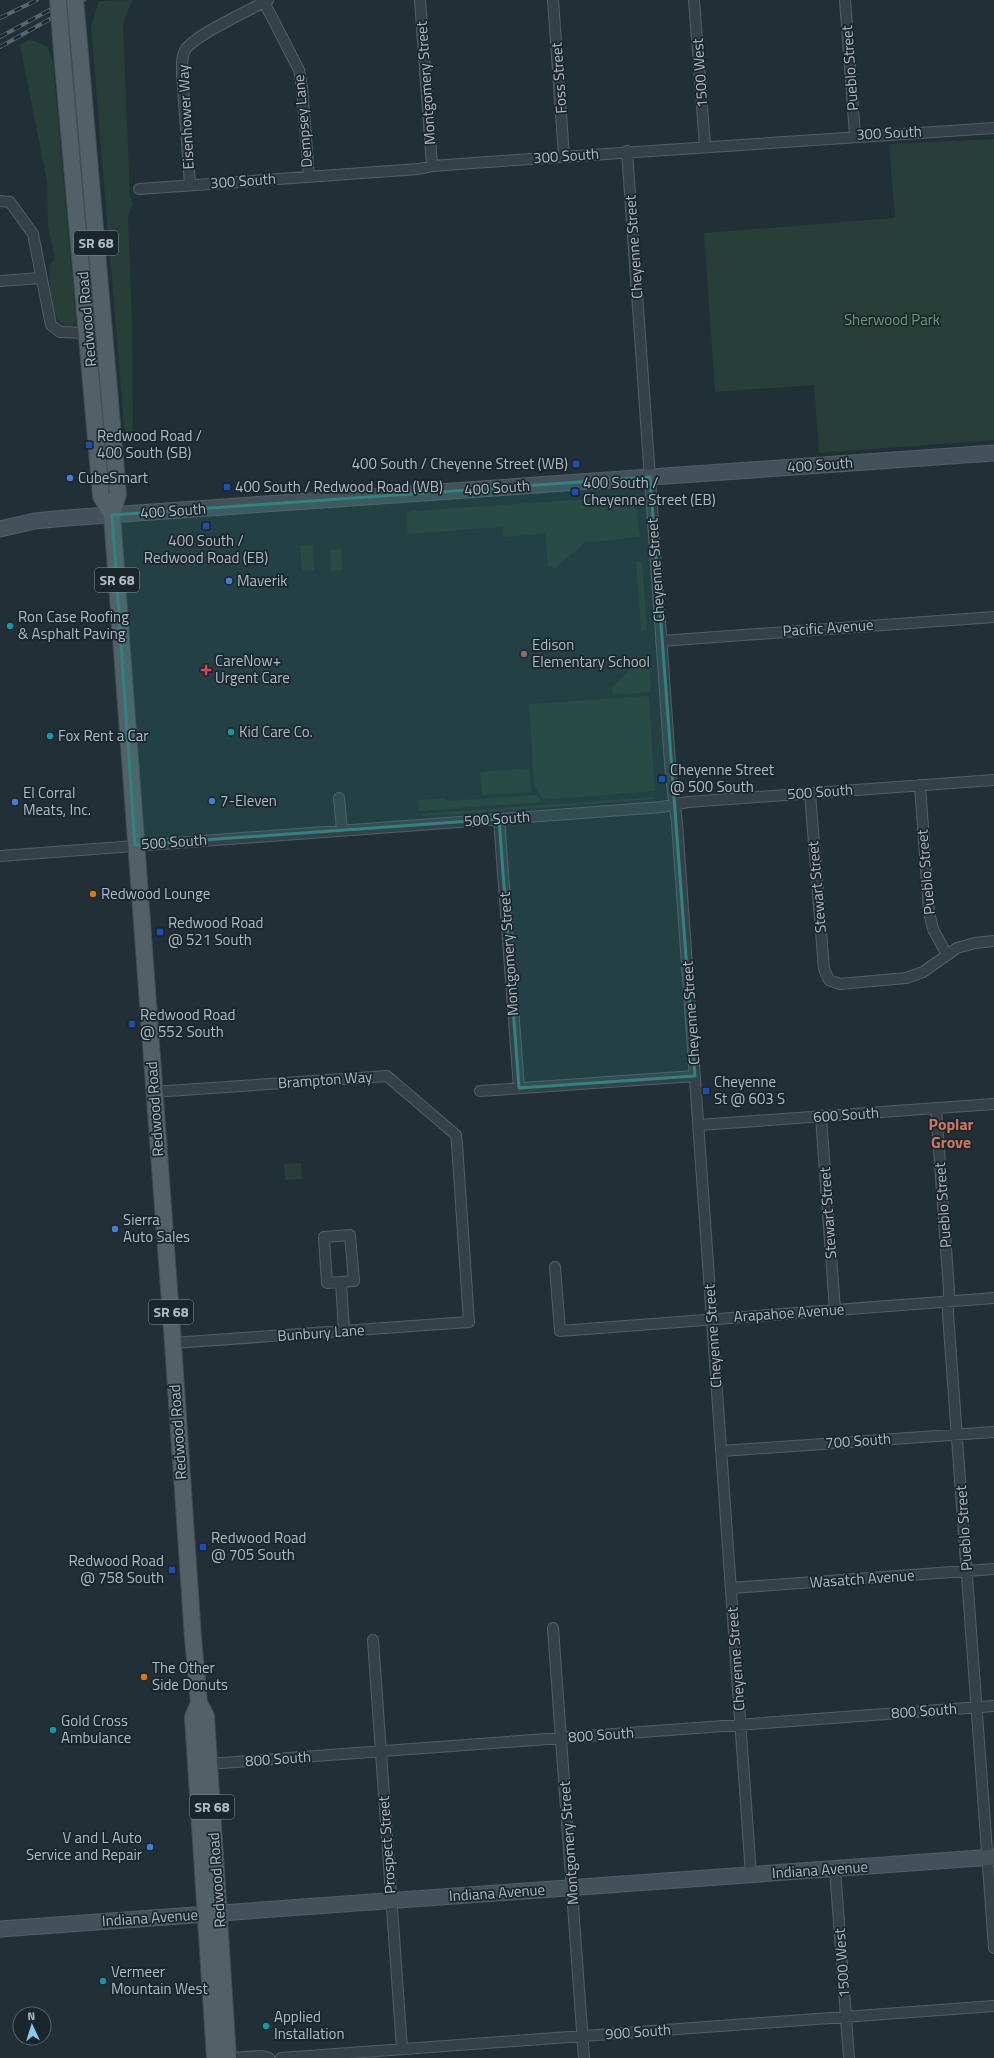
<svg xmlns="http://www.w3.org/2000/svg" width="994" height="2058" font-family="'Titillium Web',sans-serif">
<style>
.green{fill:#273e39}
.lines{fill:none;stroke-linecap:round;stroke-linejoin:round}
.street-casing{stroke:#525f65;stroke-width:12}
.secondary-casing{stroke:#525f65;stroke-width:17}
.primary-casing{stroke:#414d54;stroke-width:18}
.street{stroke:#354148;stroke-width:10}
.secondary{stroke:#43515b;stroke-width:15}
.primary{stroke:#526168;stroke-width:16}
.rail-casing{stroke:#57666f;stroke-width:4}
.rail{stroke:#1a262c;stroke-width:2.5;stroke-dasharray:8;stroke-linecap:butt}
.primary-bridge-casing{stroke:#414d54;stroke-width:18;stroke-linecap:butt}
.primary-bridge{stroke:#526168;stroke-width:16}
.marked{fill:#2f847f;fill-opacity:0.2;stroke:#2f847f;stroke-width:3;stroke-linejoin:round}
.transit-dot{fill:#1a4fb4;stroke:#1a262c;stroke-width:1.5}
.shop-dot{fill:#3f7fe0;stroke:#1a262c;stroke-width:1.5}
.culture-dot{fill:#0f9aa8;stroke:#1a262c;stroke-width:1.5}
.education-dot{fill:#8d6e63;stroke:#1a262c;stroke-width:1.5}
.health-dot{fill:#e0444e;stroke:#1a262c;stroke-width:1.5}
.food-dot{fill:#e8710a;stroke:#1a262c;stroke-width:1.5}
.labels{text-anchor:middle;stroke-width:3.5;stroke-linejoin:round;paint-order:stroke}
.shield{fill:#1a262c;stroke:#828f96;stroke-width:1}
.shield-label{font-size:14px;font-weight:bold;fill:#afbcc4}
.street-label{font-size:15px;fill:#afbcc4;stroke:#1a262c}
.park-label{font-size:15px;fill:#6f996f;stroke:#1a262c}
.poi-label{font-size:15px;fill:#afbcc4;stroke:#1a262c;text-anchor:start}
.neighbourhood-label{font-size:16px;font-weight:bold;fill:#d0765f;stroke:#1a262c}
</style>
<rect width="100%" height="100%" fill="#213037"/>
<path class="green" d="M132,0L123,24L130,196L133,205L128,216L132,324L133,438L125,439L91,27L99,1Z
M30,39L48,47L53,62L76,321L72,327C49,329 50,282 49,266L55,259L48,225L47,182L20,45Z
M994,139V440L819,453L814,385L715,392L704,233L895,218L889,144Z
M635,496L640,537L584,543L556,568L548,567L545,534L503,537L502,527L407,534L408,528L407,527V513L414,511Z
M313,544L314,570L302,571L300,545Z
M341,549L343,570L331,571L330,550Z
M636,562H642L647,630H641Z
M649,654L651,692L613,695L612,687L642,658Z
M646,696L649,697L655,791L543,800L534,786L529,704Z
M529,768L531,792L482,795L480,772Z
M537,795L542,802L420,811L418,800L444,798L448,801Z
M654,797L655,799L489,812L488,809Z
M484,809L486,812L424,816L420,814Z
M301,1163L302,1179L285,1180L284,1164Z"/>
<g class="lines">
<defs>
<path id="street" d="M420,0L432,166
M553,0L564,156
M694,0L705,146
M845,0L855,135
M264,2L299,70L302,87L309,177
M627,151L671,777L677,823L751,1875
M190,185L182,73C182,65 181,56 186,49C195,35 250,10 268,0
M139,189L419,169L432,166C619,152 806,139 994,128
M0,201L10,202L33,234L51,325L60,332L88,333
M0,281L41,278
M661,641L994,617
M920,785L929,912L933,929L947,955
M810,793L824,969L829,980L840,984L906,978L923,972L957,948L975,943L994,941
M339,798L342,830
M499,819L519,1088
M0,856L662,807L688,802L994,780
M480,1091L695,1076
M153,1092L387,1076L456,1135L457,1144L469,1322L173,1343
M936,1108L949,1290L948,1314L994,1948
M821,1117L835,1310
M699,1125L994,1104
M555,1267L560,1331L994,1298
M341,1282L354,1281L350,1235L324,1237L327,1283L341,1282L344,1331
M721,1451L994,1432
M731,1588L994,1569
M553,1628L584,2058
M373,1640L402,2049
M208,1764L994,1706
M835,1869L849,2058
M231,2058L262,2056L269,2058
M281,2058L994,2006"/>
<path id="secondary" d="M0,529L35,521L66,518L994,453
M0,1929L994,1857"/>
<path id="primary" d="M79,43L118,494L112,515L173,1343L193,1638L199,1703L206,1716L228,2058
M62,52L101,496L112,515
M199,1703L193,1717L215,2058"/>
</defs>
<use href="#street" class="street-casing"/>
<use href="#secondary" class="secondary-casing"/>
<use href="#primary" class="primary-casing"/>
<use href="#street" class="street"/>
<use href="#secondary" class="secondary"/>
<use href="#primary" class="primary"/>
<defs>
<path id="rail" d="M0,18L37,0
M0,37L68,0
M0,47L84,0"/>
</defs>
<use href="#rail" class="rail-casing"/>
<use href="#rail" class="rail"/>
<defs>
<path id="primary-bridge" d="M58,0L62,52
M75,0L79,43"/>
</defs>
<use href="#primary-bridge" class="primary-bridge-casing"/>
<use href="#primary-bridge" class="primary-bridge"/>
</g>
<path class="marked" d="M650,477L695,1076L519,1088L499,819L135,845L112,515Z"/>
<g class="transit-dot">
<rect x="85" y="441" width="8" height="8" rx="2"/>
<rect x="572" y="460" width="8" height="8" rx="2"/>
<rect x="223" y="483" width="8" height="8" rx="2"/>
<rect x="571" y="488" width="8" height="8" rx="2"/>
<rect x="202" y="522" width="8" height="8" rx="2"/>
<rect x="658" y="775" width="8" height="8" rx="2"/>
<rect x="156" y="928" width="8" height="8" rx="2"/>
<rect x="128" y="1020" width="8" height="8" rx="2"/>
<rect x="702" y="1087" width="8" height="8" rx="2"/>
<rect x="199" y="1543" width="8" height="8" rx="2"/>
<rect x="168" y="1566" width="8" height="8" rx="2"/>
</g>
<g class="shop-dot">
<circle cx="70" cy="478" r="4"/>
<circle cx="229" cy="581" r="4"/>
<circle cx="212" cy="801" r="4"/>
<circle cx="15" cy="802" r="4"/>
<circle cx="115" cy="1229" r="4"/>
<circle cx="150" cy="1847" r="4"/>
</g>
<g class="culture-dot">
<circle cx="10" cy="626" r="4"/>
<circle cx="231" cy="732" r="4"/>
<circle cx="50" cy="736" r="4"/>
<circle cx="53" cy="1730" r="4"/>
<circle cx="103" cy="1981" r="4"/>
<circle cx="266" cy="2026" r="4"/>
</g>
<circle class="education-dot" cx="524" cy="654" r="4"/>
<path class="health-dot" d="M204 664h4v4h4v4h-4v4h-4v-4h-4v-4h4z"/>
<g class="food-dot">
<circle cx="93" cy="894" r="4"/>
<circle cx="144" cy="1677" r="4"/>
</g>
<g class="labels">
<g class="shield">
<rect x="74" y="231" width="44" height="24" rx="3"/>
<rect x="95" y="568" width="44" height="24" rx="3"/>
<rect x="149" y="1300" width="44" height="24" rx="3"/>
<rect x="190" y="1795" width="44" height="24" rx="3"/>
</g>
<g class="shield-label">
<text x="96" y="248">SR 68</text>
<text x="117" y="585">SR 68</text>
<text x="171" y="1317">SR 68</text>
<text x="212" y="1812">SR 68</text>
</g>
<g class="street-label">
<text transform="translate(850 68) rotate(-94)" y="5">Pueblo Street</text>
<text transform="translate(700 73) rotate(-94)" y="5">1500 West</text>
<text transform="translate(559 78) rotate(-94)" y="5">Foss Street</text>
<text transform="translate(426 83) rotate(-94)" y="5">Montgomery Street</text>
<text transform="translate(186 117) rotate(-93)" y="5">Eisenhower Way</text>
<text transform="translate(303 121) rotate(-95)" y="5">Dempsey Lane</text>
<text transform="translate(889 133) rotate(-3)" y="5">300 South</text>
<text transform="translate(566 156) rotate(-4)" y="5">300 South</text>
<text transform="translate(243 181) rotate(-4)" y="5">300 South</text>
<text transform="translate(634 247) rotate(-94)" y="5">Cheyenne Street</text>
<text transform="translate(87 319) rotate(-95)" y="5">Redwood Road</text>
<text transform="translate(820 465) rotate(-4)" y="5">400 South</text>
<text transform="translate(497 488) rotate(-4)" y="5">400 South</text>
<text transform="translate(173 511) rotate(-4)" y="5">400 South</text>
<text transform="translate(656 570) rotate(-94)" y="5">Cheyenne Street</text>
<text transform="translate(828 628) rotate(-4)" y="5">Pacific Avenue</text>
<text transform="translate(820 792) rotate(-4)" y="5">500 South</text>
<text transform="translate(497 819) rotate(-4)" y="5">500 South</text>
<text transform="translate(174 842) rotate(-4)" y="5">500 South</text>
<text transform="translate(926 872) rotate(-95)" y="5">Pueblo Street</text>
<text transform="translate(817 887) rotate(-95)" y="5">Stewart Street</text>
<text transform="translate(509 954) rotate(-94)" y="5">Montgomery Street</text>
<text transform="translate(691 1013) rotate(-94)" y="5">Cheyenne Street</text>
<text transform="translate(325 1080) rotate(-4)" y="5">Brampton Way</text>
<text transform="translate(155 1109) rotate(-94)" y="5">Redwood Road</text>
<text transform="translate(846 1115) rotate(-4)" y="5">600 South</text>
<text transform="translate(943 1205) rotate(-94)" y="5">Pueblo Street</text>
<text transform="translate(828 1213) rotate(-94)" y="5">Stewart Street</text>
<text transform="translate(789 1313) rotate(-4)" y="5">Arapahoe Avenue</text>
<text transform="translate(321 1333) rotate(-4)" y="5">Bunbury Lane</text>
<text transform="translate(713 1336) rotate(-94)" y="5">Cheyenne Street</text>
<text transform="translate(178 1432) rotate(-94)" y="5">Redwood Road</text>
<text transform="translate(858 1441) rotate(-4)" y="5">700 South</text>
<text transform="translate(964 1528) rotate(-94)" y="5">Pueblo Street</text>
<text transform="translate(862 1579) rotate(-4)" y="5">Wasatch Avenue</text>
<text transform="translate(736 1659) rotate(-94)" y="5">Cheyenne Street</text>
<text transform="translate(924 1711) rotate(-4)" y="5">800 South</text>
<text transform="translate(601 1735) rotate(-4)" y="5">800 South</text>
<text transform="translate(278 1759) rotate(-4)" y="5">800 South</text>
<text transform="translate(569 1843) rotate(-94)" y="5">Montgomery Street</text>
<text transform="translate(387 1845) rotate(-94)" y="5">Prospect Street</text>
<text transform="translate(820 1870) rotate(-4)" y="5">Indiana Avenue</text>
<text transform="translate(217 1880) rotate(-94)" y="5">Redwood Road</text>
<text transform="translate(497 1893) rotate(-4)" y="5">Indiana Avenue</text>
<text transform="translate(150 1918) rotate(-4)" y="5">Indiana Avenue</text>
<text transform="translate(842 1963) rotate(-94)" y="5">1500 West</text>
<text transform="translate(638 2032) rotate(-4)" y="5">900 South</text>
</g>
<g class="park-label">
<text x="892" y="325">Sherwood Park</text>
</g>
<g class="poi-label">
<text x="97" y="441">Redwood Road /<tspan x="97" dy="17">400 South (SB)</tspan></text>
<text x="568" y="469" text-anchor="end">400 South / Cheyenne Street (WB)</text>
<text x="78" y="483">CubeSmart</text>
<text x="583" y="488">400 South /<tspan x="583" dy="17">Cheyenne Street (EB)</tspan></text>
<text x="235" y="492">400 South / Redwood Road (WB)</text>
<text x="206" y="546" text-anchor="middle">400 South /<tspan x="206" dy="17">Redwood Road (EB)</tspan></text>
<text x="237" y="586">Maverik</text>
<text x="18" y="622">Ron Case Roofing<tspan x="18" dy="17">&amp; Asphalt Paving</tspan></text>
<text x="532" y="650">Edison<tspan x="532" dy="17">Elementary School</tspan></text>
<text x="215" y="666">CareNow+<tspan x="215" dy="17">Urgent Care</tspan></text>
<text x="239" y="737">Kid Care Co.</text>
<text x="58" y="741">Fox Rent a Car</text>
<text x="670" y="775">Cheyenne Street<tspan x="670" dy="17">@ 500 South</tspan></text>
<text x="23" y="798">El Corral<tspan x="23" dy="17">Meats, Inc.</tspan></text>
<text x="220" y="806">7-Eleven</text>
<text x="101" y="899">Redwood Lounge</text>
<text x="168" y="928">Redwood Road<tspan x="168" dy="17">@ 521 South</tspan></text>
<text x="140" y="1020">Redwood Road<tspan x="140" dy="17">@ 552 South</tspan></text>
<text x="714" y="1087">Cheyenne<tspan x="714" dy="17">St @ 603 S</tspan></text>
<text x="123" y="1225">Sierra<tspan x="123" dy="17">Auto Sales</tspan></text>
<text x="211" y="1543">Redwood Road<tspan x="211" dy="17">@ 705 South</tspan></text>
<text x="164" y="1566" text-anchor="end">Redwood Road<tspan x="164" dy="17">@ 758 South</tspan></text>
<text x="152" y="1673">The Other<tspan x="152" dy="17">Side Donuts</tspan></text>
<text x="61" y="1726">Gold Cross<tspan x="61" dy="17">Ambulance</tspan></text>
<text x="142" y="1843" text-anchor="end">V and L Auto<tspan x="142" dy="17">Service and Repair</tspan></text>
<text x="111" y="1977">Vermeer<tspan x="111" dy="17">Mountain West</tspan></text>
<text x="274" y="2022">Applied<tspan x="274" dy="17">Installation</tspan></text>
</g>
<g class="neighbourhood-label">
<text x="951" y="1130">Poplar<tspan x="951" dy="18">Grove</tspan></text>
</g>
</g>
<g transform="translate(32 2026) rotate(356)"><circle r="19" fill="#1a262c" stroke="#566269"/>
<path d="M0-3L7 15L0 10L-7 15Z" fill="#84caf4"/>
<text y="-6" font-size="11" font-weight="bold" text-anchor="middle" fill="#afbcc4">N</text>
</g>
</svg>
